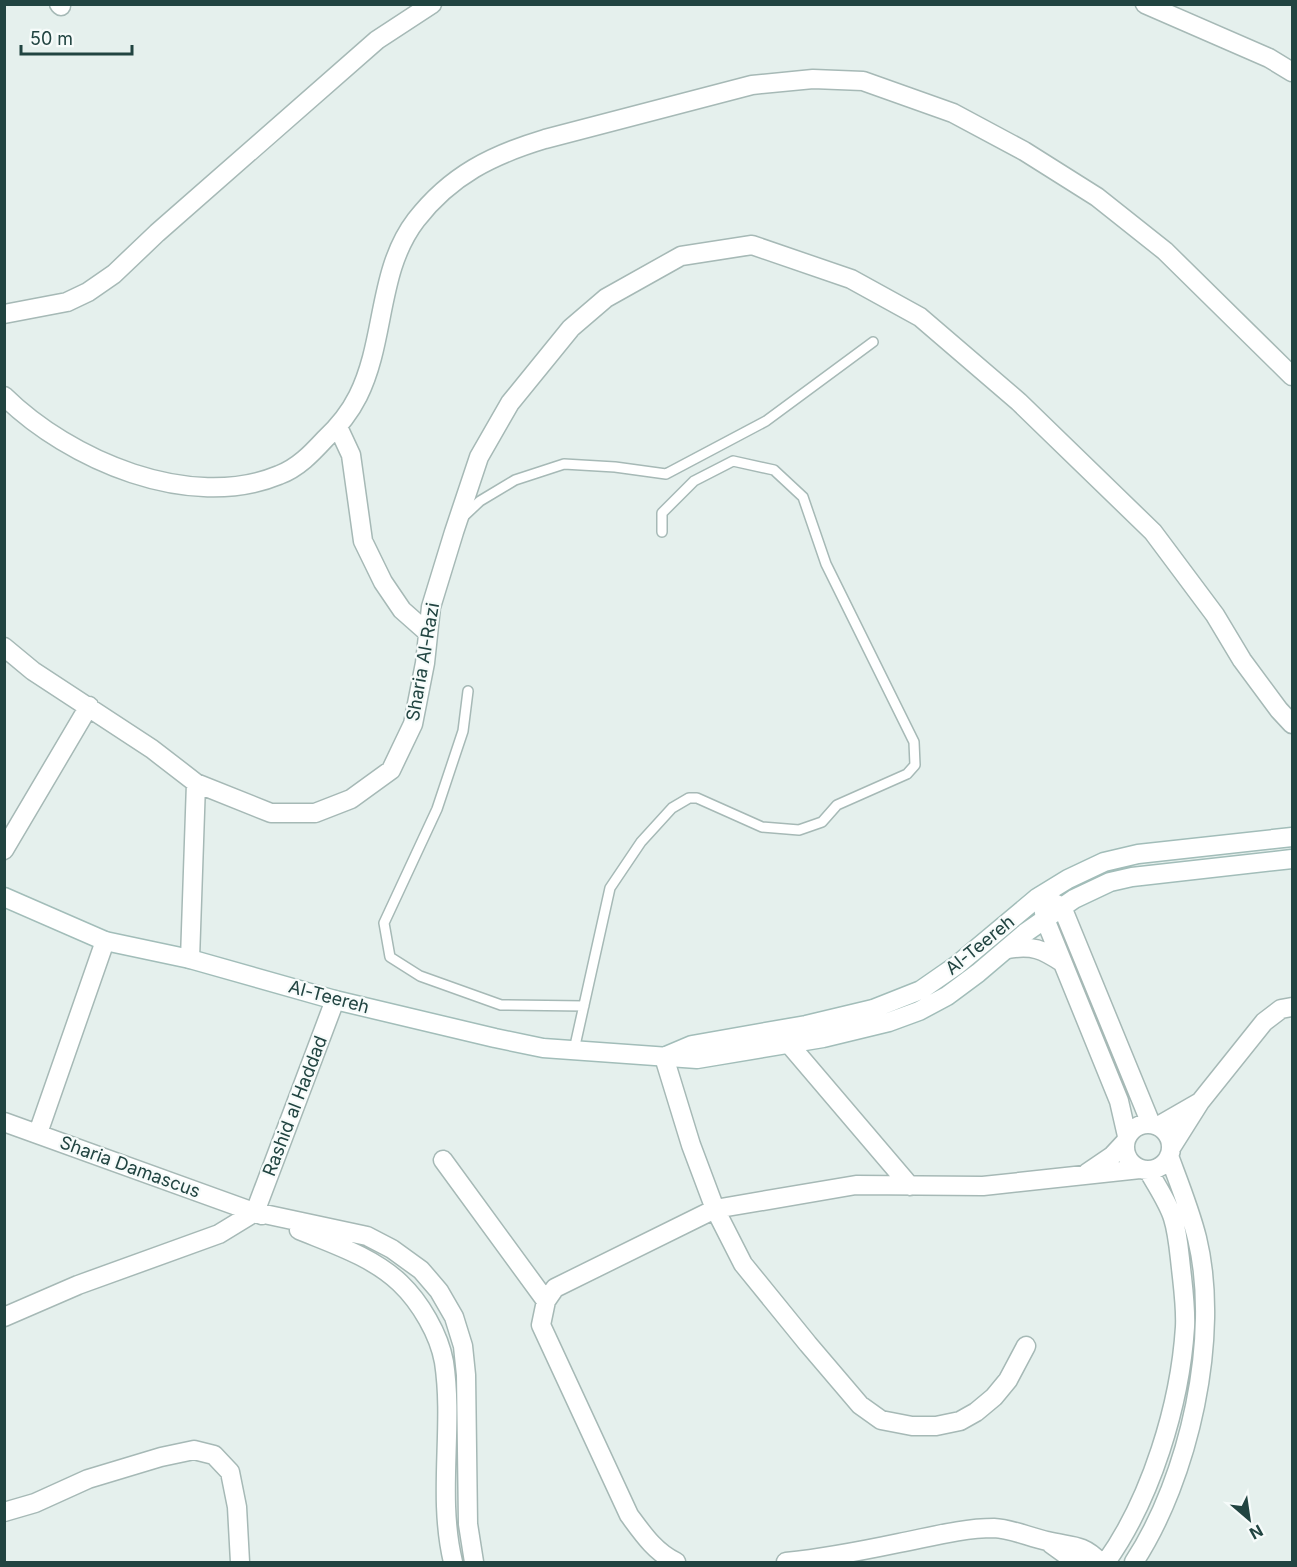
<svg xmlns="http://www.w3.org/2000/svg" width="1297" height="1567" font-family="Inter,sans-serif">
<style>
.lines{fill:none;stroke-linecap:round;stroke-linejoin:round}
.lane-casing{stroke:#a6b9b6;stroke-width:12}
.street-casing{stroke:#a6b9b6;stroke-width:21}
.secondary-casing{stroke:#a2bdb9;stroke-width:21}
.lane{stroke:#fff;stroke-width:9}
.street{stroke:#fff;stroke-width:18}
.secondary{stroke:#fff;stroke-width:18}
.labels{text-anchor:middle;stroke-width:4.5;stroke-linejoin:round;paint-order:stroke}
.street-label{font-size:18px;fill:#214441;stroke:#f6fbfa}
</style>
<rect width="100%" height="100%" fill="#e5f0ed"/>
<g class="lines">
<defs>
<path id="lane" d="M464,516L480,501L515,480L564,464L615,467L666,474L766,421L873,342
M468,691L463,731L437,809L384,923L390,957L420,976L501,1005L584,1006
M574,1050L610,888L641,842L672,808L689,798H697L762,827L799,830L822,822L837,805L907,774L915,765L914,742L826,564L803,497L774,470L733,461L694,481L662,513V532"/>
<path id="street" d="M59,4L61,6
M1145,4L1269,58L1292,72
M4,314L67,302L88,292L114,274L157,233L377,40L432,4
M4,396C69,460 190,512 279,475C298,468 312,453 325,439C338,427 350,412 358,396C386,340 377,271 416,220C451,175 492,155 545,139L752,85L813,79L863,81L953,113L1024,151L1097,197L1165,251L1292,376
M338,427L351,455L363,541L383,582L402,610L428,633
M4,647L33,671L152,749L196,783L271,813H315L351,799L391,770L413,724L425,663L431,607L454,532L479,457L510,403L571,328L606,298L681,256L752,245L851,279L920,317L1019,402L1153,532L1215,615L1242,660L1279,710L1292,724
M4,850L89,706
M1041,896L1062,907L1151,1124
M1043,906L1045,919L1119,1101L1127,1136
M1007,949C1033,945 1042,949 1063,963
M190,959L196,783
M789,1044L910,1186
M664,1057L691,1145L715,1209L743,1264L808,1344L860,1405L881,1420L912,1426H936L960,1421L976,1412L994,1397L1008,1380L1026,1346
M4,1122L262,1215
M1125 1147a23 23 0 1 1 46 0a23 23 0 1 1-46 0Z
M1158,1126L1198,1103
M38,1133L105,941
M1171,1148L1200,1102L1264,1022L1281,1009L1292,1007
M443,1160L546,1301
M1087,1173L1112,1156L1125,1142
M255,1212L335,1000
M299,1230C333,1244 373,1257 400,1283C420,1302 439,1334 444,1362C454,1428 437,1495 453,1562
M4,1317L78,1285L219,1234L255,1212L367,1236L392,1249L421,1270L439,1291L454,1317L463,1346L466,1375L468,1524L474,1562
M4,1512L35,1503L88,1479L161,1457L194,1450L214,1455L230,1472L237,1507L240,1562
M1051,1544L1076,1562
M676,1562C655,1552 643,1534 629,1515L541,1325L546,1301L555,1288L715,1209L856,1185L983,1186L1140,1169
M786,1562C824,1558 861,1551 899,1543C930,1537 962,1528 994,1528C1012,1529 1029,1537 1047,1541C1071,1547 1082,1543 1100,1562
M1106,1562C1151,1499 1180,1405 1185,1327C1186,1308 1183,1287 1181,1268C1179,1251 1178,1234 1173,1218C1168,1202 1156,1185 1148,1170
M1134,1562C1189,1478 1221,1336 1197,1238C1190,1210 1179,1183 1169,1156"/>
<path id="secondary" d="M4,897L105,941L190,959L335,1000L495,1038L543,1048L697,1059L823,1038L889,1022L919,1011L947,996L978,973L1025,933L1074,899L1110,882L1132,877L1292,859
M666,1056L692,1045L806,1025L873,1009L921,990L957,965L1037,898L1068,879L1104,862L1138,854L1292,837"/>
</defs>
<use href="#lane" class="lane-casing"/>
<use href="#street" class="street-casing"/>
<use href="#secondary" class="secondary-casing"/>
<use href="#lane" class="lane"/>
<use href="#street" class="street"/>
<use href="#secondary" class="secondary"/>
</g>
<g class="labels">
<g class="street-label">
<text transform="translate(423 662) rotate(-80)" y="6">Sharia Al-Razi</text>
<text transform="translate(980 945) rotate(-39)" y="6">Al-Teereh</text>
<text transform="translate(329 997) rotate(15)" y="6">Al-Teereh</text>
<text transform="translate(295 1106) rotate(-69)" y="6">Rashid al Haddad</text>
<text transform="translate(130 1167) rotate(20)" y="6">Sharia Damascus</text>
</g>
</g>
<rect width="1297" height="1567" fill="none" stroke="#214441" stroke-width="12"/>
<g transform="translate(1249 1519) rotate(151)" stroke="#f6fbfa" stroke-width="4.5" paint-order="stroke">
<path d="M0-4.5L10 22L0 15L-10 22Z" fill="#214441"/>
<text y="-9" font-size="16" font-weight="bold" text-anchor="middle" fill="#214441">N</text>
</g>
<path d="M21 45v9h111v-9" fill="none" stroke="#214441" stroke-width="3"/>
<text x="30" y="45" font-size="18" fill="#214441" stroke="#f6fbfa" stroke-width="4.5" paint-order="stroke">50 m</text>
</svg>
